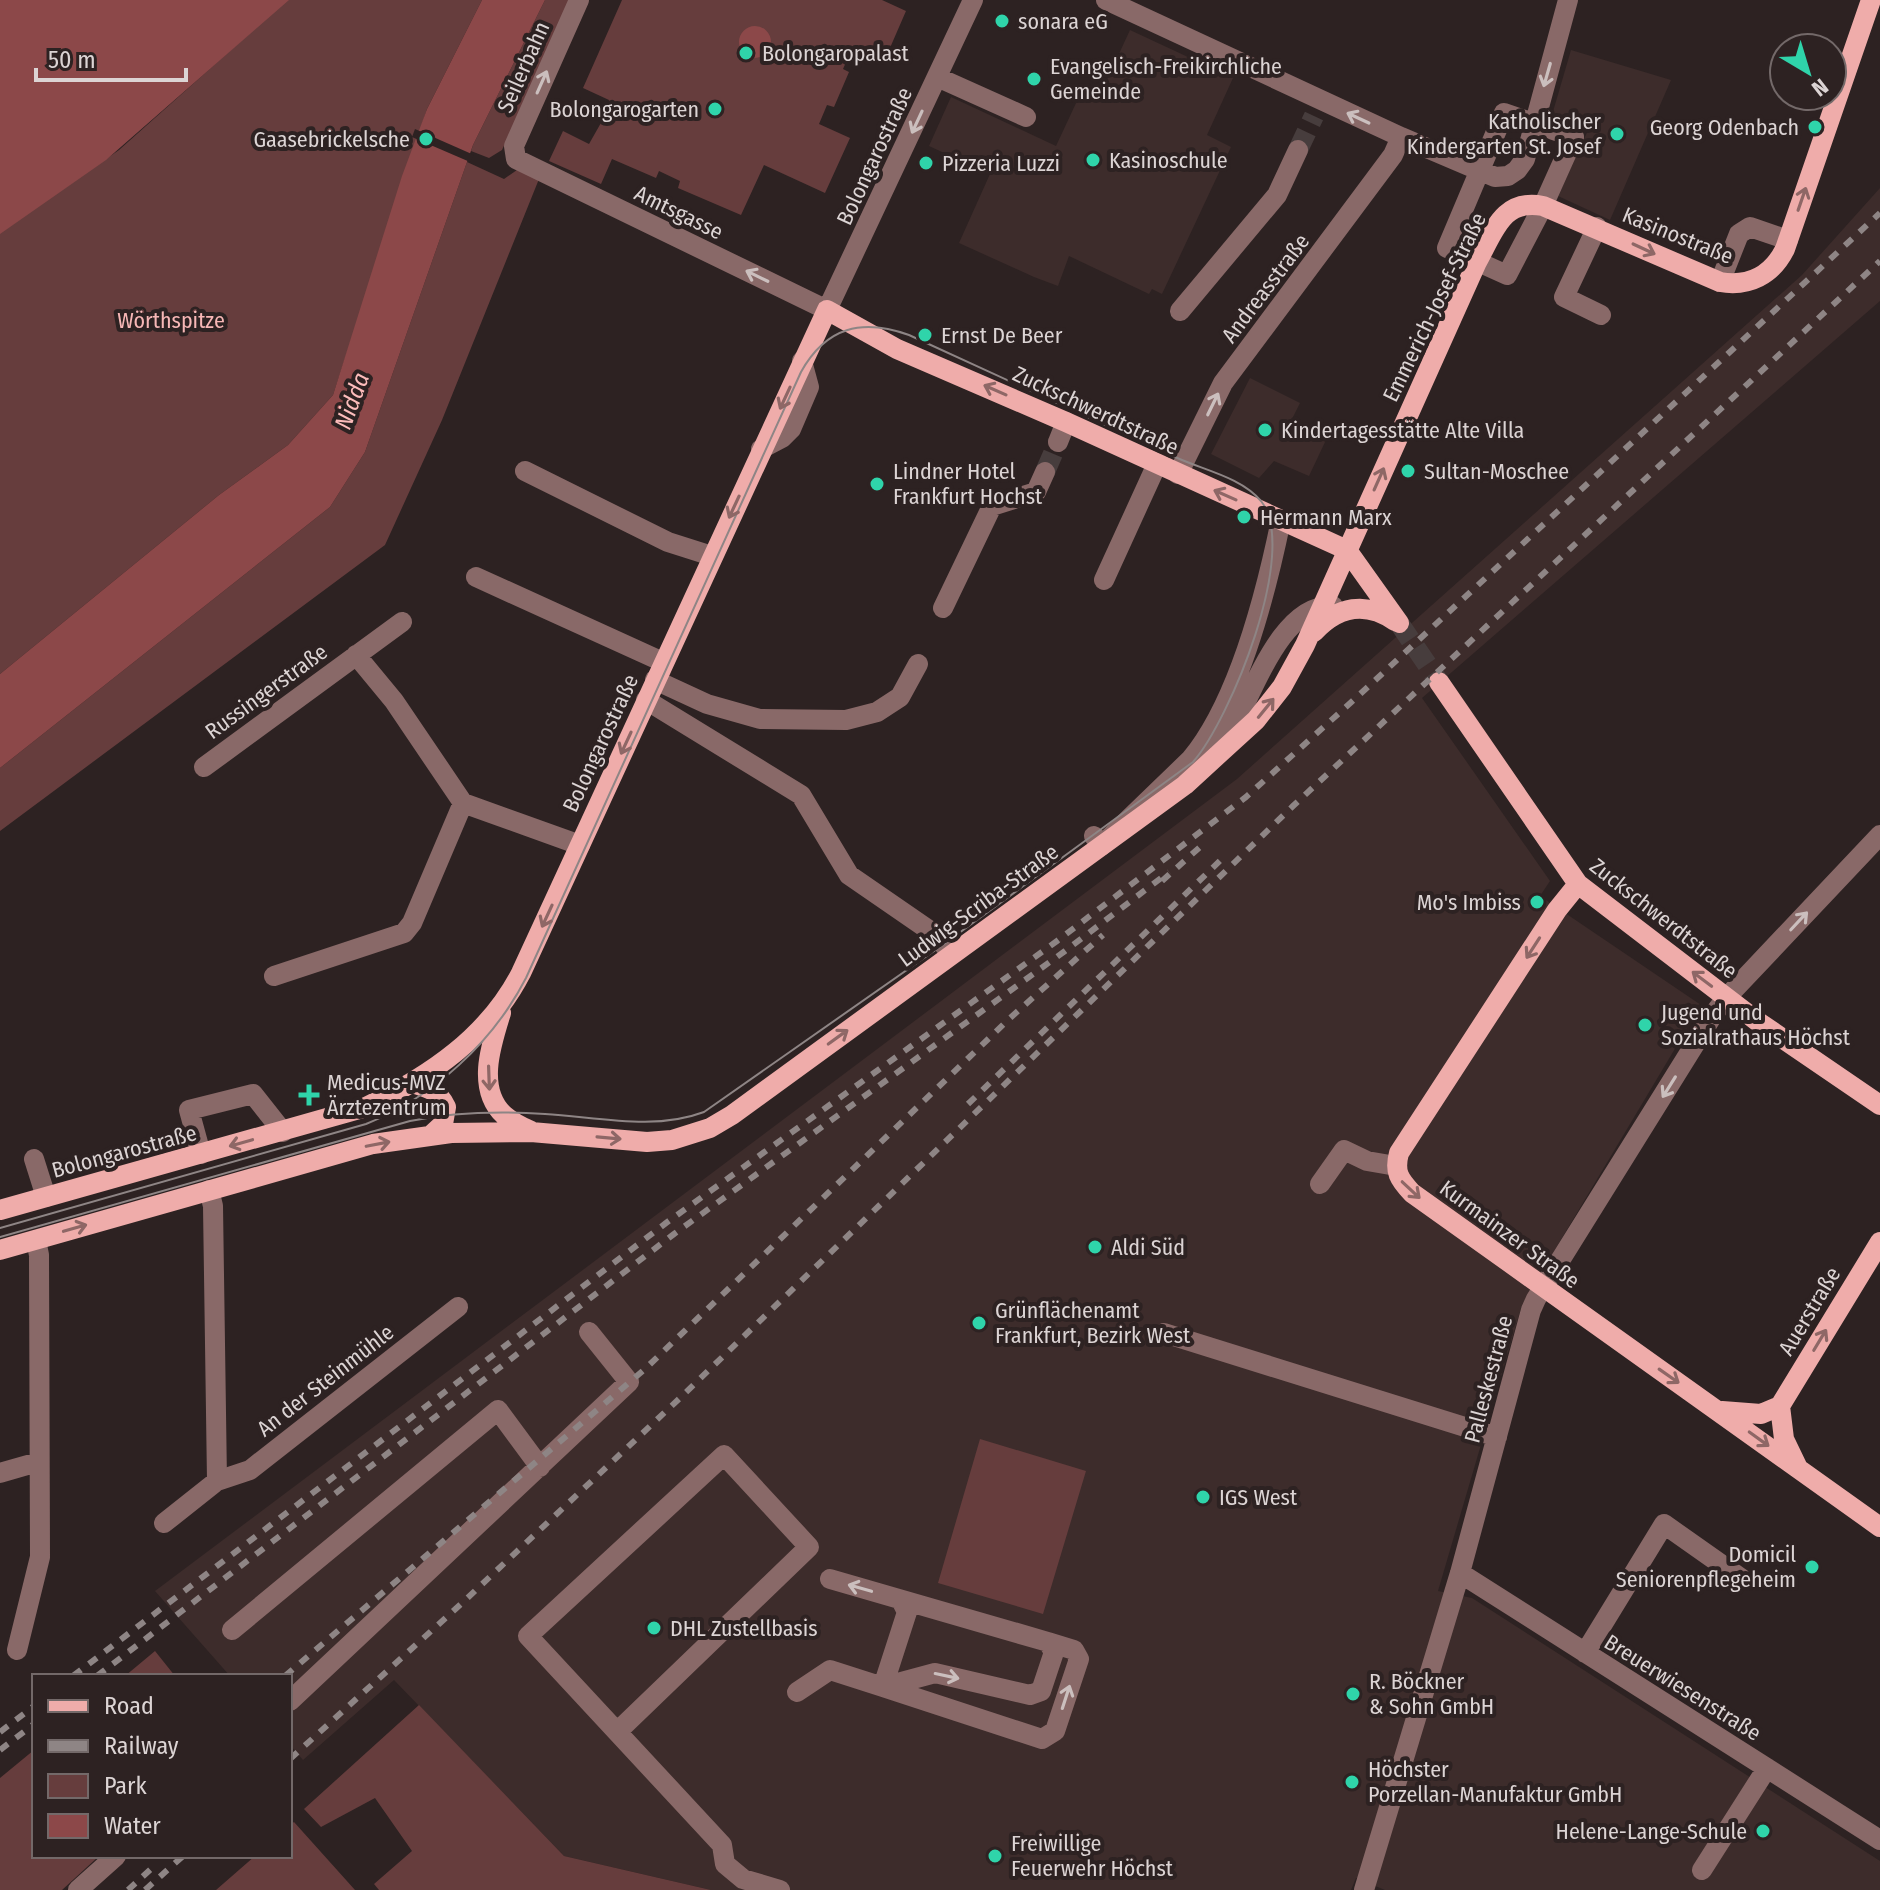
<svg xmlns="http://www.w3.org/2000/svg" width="1880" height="1890" font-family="'Fira Sans Condensed',sans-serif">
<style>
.built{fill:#3d2c2b}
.green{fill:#663d3d}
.water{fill:#8c4849}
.pier{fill:#2d2222}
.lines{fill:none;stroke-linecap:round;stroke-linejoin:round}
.minor-tunnel{stroke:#473d3d;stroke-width:20;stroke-dasharray:20 10;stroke-linecap:butt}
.major-tunnel{stroke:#473d3d;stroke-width:20;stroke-dasharray:20 10;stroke-linecap:butt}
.minor{stroke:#896968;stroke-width:20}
.major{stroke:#efacaa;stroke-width:20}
.tram{stroke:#8e8585;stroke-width:2}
.rail{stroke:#8e8585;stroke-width:6;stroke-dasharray:10 10;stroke-linecap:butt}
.oneway{stroke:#cbbfbe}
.oneway2{stroke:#8e6766}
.poi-dot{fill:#2fd4aa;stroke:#2d2222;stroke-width:3}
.labels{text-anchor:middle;stroke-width:8;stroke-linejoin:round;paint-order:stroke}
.poi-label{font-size:22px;fill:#dcd4d4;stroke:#2d2222;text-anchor:start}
.street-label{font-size:22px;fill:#dcd4d4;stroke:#2d2222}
.park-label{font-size:22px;fill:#f7b7b6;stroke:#2d2222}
.water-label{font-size:24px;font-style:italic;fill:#fcbcbb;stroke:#2d2222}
</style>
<rect width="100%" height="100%" fill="#2d2222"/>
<path class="built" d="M1130,30L1233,78L1207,135L1231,147L1162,294L1152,289L1149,294L1069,256L1058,286L1034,277L959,243L990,174L929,146L951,97L1056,146L1084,86L1099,97Z
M1571,50L1671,80L1610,220L1558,196L1590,126L1552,115Z
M1880,188V301L1422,698L1550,881L1540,896L1701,1005L1522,1305L1438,1591L1472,1598L1880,1861V1890H1385L1356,1878L1351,1890H711L564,1856L394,1680L303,1760L290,1745V1676H230L155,1591L1237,779L1802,275Z
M1250,378L1300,403L1292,419L1307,426L1305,433L1326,440L1309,476L1274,461L1259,478L1211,454Z"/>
<path class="green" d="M287,0H482L427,109L333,395L288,445L219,495L0,674V233L119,150Z
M545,0H571L502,150L489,158L471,151L473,145Z
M622,0H882L906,11L883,64L851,51L843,69L849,72L834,107L827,105L819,124L850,138L825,193L764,165L741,215L678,188L680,181L659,171L656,178L612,159L601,184L549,161L563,131L589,144L606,114L609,100L583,88Z
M467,162L504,179L517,170L539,179L442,420L385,545L0,831V768L330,507L365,452Z
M980,1439L1086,1471L1043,1614L938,1583Z
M155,1651L175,1676H125Z
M419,1705L564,1856L711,1890H379L374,1884L412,1851L375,1798L321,1827L304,1809Z
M34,1750V1856H99L62,1890H0V1778Z
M294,1822L355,1890H216L255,1856H290V1825Z"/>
<path class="water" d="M0,0H289L106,160L0,234Z
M482,0H545L473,145L365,452L330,507L0,768V674L219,495L288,445L333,395L402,176L427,109Z
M739 42a16 16 0 1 1 32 0a16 16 0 1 1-32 0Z"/>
<path class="pier" d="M415,129L474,155L470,162L412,137Z"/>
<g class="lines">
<path class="minor-tunnel" d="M1298,150L1314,116
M1045,472L1058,442"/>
<path class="major-tunnel" d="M1399,623L1439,682"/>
<path class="minor" d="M579,0L514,146L516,159L827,310L973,0
M1106,0L1401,137L1495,177L1508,176
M937,77L1026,117
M1504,113L1574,137L1543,206L1507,275L1447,248Z
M1508,176L1517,170L1525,159L1568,0
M1597,227L1564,297L1601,315
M1720,282L1739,234L1750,227L1788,240
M1180,311L1277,195L1298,150
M1058,442L1066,422
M761,449L782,438L791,429L809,387L802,361
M525,471L668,542L712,556
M1178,474L1223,383L1393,155L1401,137
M476,577L663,662
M1104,580L1157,464
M943,608L992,506L1036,492L1045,472
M356,655L394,701L463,803L580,845
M655,680L707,704L760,719L846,720L877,712L900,697L918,664
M646,700L801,795L849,875L939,937L950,954
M1222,747C1249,708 1277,603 1333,606
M204,767L402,622
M1094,836L1101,846L1191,759C1239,701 1266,593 1281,520
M274,976L404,933L412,923L463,803
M201,1154L189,1110L253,1094L283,1132
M34,1159L46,1197
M1320,1184L1344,1150L1367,1161L1396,1166
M209,1190L213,1206L217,1481
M1164,1333L1497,1437
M0,1473L38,1462
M164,1523L217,1481L250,1470L458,1307
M1460,1573L1880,1840
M232,1630L498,1410L540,1467
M17,1650L40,1557L39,1255L36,1240
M1585,1653L1664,1524L1742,1579
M877,1685L885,1680L907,1612L901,1600
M883,1687L1042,1739L1055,1731L1079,1659L1074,1650L1048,1642
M797,1692L830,1670L883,1687L935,1673L1030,1695L1041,1691L1054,1652L1048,1642L830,1579
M290,1701L629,1382L589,1332
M617,1732L809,1547L724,1455L528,1636L722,1845L725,1864L743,1879L780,1890
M1702,1870L1767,1768
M78,1890L116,1856
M1364,1890L1460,1573L1531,1310L1536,1299L1713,1015L1726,998L1880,835"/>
<path class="major" d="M1314,632C1338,606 1366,601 1395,621
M1439,682L1578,884L1757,1021L1880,1105
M1578,884L1557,910L1399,1153C1394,1172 1399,1179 1412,1193L1880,1527
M501,1013C491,1045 476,1089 504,1115C512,1122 522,1127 531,1131
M411,1083C427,1087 438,1090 446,1107L443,1124L430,1136
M0,1210L366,1107C430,1076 488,1037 521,973L827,310L897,349L1066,422L1347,550L1399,623
M0,1250L373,1144L451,1133L531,1132L647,1142L672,1140L710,1128L732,1115L1185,785L1256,720L1282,687L1305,645L1477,262C1494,232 1502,198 1543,206L1720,282C1749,287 1772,275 1785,249L1871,0
M1780,1406L1784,1439L1797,1466
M1722,1411L1761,1414L1780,1406L1880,1242"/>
<path class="tram" d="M0,1228L366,1124C434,1097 493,1042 526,978L801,372C826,327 862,318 909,335C998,376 1087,416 1175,457C1203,470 1241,477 1261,501C1300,550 1230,720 1193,762L944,944L704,1112C654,1131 597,1117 545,1114C499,1111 455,1112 410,1121L0,1237"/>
<path class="rail" d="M1162,881L1200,847
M968,1104L1227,854
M73,1676L666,1223L1057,941L1246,797L1357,697L1880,213
M97,1676L674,1234L1065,951L1169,872
M285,1676L645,1369L1009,1019L1103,935
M0,1732L34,1706
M0,1750L34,1724
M290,1759L461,1604L681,1397L1293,806L1880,261
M128,1890L151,1869
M145,1890L183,1856"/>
</g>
<defs><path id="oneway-shaft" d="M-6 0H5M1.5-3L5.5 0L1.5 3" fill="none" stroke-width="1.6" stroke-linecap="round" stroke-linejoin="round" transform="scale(2)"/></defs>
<g class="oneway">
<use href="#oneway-shaft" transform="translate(1547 75) rotate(106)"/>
<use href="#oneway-shaft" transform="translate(542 82) rotate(-66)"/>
<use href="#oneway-shaft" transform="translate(1358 118) rotate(-155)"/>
<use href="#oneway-shaft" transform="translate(917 122) rotate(115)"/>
<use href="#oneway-shaft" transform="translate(757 276) rotate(-154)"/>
<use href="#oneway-shaft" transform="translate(1213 404) rotate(-64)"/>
<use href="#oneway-shaft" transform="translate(1799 921) rotate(-47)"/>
<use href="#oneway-shaft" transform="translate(1669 1087) rotate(122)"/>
<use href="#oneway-shaft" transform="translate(860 1588) rotate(-164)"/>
<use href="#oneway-shaft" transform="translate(947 1676) rotate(12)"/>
<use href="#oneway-shaft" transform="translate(1066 1697) rotate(-72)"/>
</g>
<g class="oneway2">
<use href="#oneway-shaft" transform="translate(1802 199) rotate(-71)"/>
<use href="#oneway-shaft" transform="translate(1644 249) rotate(25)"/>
<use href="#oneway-shaft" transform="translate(995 390) rotate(-156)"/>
<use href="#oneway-shaft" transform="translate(785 398) rotate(115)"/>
<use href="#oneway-shaft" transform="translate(1379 479) rotate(-66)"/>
<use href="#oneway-shaft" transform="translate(1225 495) rotate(-156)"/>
<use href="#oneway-shaft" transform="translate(734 507) rotate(115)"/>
<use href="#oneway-shaft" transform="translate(1266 708) rotate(-51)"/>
<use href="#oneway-shaft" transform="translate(626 743) rotate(115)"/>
<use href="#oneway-shaft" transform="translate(547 916) rotate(115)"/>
<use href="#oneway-shaft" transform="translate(1533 948) rotate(123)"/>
<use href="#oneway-shaft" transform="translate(1702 979) rotate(-143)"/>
<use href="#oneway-shaft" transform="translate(838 1037) rotate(-36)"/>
<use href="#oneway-shaft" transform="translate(489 1078) rotate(88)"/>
<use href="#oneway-shaft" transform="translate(609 1138) rotate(5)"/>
<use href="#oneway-shaft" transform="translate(241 1143) rotate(164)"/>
<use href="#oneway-shaft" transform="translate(378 1144) rotate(-11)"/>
<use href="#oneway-shaft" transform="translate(1411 1190) rotate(43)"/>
<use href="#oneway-shaft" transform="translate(75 1228) rotate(-16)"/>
<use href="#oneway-shaft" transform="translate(1820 1340) rotate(-59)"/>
<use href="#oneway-shaft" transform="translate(1669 1376) rotate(35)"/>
<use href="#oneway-shaft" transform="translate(1759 1439) rotate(36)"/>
</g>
<g class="poi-dot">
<circle cx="1002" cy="21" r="8"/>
<circle cx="746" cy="53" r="8"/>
<circle cx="1034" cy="79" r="8"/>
<circle cx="715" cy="109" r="8"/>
<circle cx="1815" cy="127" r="8"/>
<circle cx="1617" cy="134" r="8"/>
<circle cx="426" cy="139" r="8"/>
<circle cx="1093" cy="160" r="8"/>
<circle cx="926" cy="163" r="8"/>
<circle cx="925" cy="335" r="8"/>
<circle cx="1265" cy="430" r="8"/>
<circle cx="1408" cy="471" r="8"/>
<circle cx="877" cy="484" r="8"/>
<circle cx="1244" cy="517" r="8"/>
<circle cx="1537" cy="902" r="8"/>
<circle cx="1645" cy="1025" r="8"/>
<path d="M305 1083h8v8h8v8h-8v8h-8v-8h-8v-8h8z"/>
<circle cx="1095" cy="1247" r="8"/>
<circle cx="979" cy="1323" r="8"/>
<circle cx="1203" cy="1497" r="8"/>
<circle cx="1812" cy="1567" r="8"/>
<circle cx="654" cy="1628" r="8"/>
<circle cx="1353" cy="1694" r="8"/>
<circle cx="1352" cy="1782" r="8"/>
<circle cx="1763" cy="1831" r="8"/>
<circle cx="995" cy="1856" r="8"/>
</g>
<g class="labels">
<g class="poi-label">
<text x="1018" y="29">sonara eG</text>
<text x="762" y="61">Bolongaropalast</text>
<text x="1050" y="74">Evangelisch-Freikirchliche<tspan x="1050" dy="25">Gemeinde</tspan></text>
<text x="699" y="117" text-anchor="end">Bolongarogarten</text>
<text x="1601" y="129" text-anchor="end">Katholischer<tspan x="1601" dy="25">Kindergarten St. Josef</tspan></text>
<text x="1799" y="135" text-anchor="end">Georg Odenbach</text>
<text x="410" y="147" text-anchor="end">Gaasebrickelsche</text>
<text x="1109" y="168">Kasinoschule</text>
<text x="942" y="171">Pizzeria Luzzi</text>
<text x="941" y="343">Ernst De Beer</text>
<text x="1281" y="438">Kindertagesstätte Alte Villa</text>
<text x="893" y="479">Lindner Hotel<tspan x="893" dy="25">Frankfurt Hochst</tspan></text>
<text x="1424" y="479">Sultan-Moschee</text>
<text x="1260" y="525">Hermann Marx</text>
<text x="1521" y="910" text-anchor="end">Mo's Imbiss</text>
<text x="1661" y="1020">Jugend und<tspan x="1661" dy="25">Sozialrathaus Höchst</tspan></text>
<text x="327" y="1090">Medicus-MVZ<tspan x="327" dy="25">Ärztezentrum</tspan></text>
<text x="1111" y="1255">Aldi Süd</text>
<text x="995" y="1318">Grünflächenamt<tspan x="995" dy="25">Frankfurt, Bezirk West</tspan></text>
<text x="1219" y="1505">IGS West</text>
<text x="1796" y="1562" text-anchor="end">Domicil<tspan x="1796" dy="25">Seniorenpflegeheim</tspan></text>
<text x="670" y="1636">DHL Zustellbasis</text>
<text x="1369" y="1689">R. Böckner<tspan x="1369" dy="25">&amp; Sohn GmbH</tspan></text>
<text x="1368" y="1777">Höchster<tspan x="1368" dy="25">Porzellan-Manufaktur GmbH</tspan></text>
<text x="1747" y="1839" text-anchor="end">Helene-Lange-Schule</text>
<text x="1011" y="1851">Freiwillige<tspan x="1011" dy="25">Feuerwehr Höchst</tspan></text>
</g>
<g class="street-label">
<text transform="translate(523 67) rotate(-66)" y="8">Seilerbahn</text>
<text transform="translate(874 156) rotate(-65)" y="8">Bolongarostraße</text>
<text transform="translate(679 212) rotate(26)" y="8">Amtsgasse</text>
<text transform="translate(1678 235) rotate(22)" y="8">Kasinostraße</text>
<text transform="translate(1265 288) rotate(-53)" y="8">Andreasstraße</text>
<text transform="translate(1434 307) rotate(-64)" y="8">Emmerich-Josef-Straße</text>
<text transform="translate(1096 410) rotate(25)" y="8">Zuckschwerdtstraße</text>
<text transform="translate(266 691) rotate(-36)" y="8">Russingerstraße</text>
<text transform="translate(600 743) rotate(-65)" y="8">Bolongarostraße</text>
<text transform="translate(978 905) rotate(-36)" y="8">Ludwig-Scriba-Straße</text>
<text transform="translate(1664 918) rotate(38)" y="8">Zuckschwerdtstraße</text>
<text transform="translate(124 1151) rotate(-15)" y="8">Bolongarostraße</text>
<text transform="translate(1510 1234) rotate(36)" y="8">Kurmainzer Straße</text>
<text transform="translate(1809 1311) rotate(-59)" y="8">Auerstraße</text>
<text transform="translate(1488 1379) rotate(-75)" y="8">Palleskestraße</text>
<text transform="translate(325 1380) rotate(-38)" y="8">An der Steinmühle</text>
<text transform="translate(1683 1687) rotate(32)" y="8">Breuerwiesenstraße</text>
</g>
<g class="park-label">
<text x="171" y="328">Wörthspitze</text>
</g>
<g class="water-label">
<text transform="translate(352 401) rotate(-70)" y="8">Nidda</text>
</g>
</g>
<rect x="32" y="1674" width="260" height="184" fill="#2d2222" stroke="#736969" stroke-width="2"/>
<rect x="48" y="1700" width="40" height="12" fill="#efacaa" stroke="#736969" stroke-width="2"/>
<text x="104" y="1714" font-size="24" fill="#dcd4d4">Road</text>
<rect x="48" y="1740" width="40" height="12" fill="#8e8585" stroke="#736969" stroke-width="2"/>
<text x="104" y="1754" font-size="24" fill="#dcd4d4">Railway</text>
<rect x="48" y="1774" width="40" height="24" fill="#663d3d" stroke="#736969" stroke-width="2"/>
<text x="104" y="1794" font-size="24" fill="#dcd4d4">Park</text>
<rect x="48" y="1814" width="40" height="24" fill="#8c4849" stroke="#736969" stroke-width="2"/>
<text x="104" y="1834" font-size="24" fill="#dcd4d4">Water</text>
<g transform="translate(1808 72) rotate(142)"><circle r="38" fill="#2d2222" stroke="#736969" stroke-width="2"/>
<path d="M0-6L14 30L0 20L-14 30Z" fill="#2fd4aa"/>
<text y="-12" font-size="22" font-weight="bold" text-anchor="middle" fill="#dcd4d4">N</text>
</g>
<path d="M36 68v12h150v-12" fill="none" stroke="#dcd4d4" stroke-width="4"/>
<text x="48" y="68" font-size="24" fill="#dcd4d4" stroke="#2d2222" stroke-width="6" paint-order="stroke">50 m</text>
</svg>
